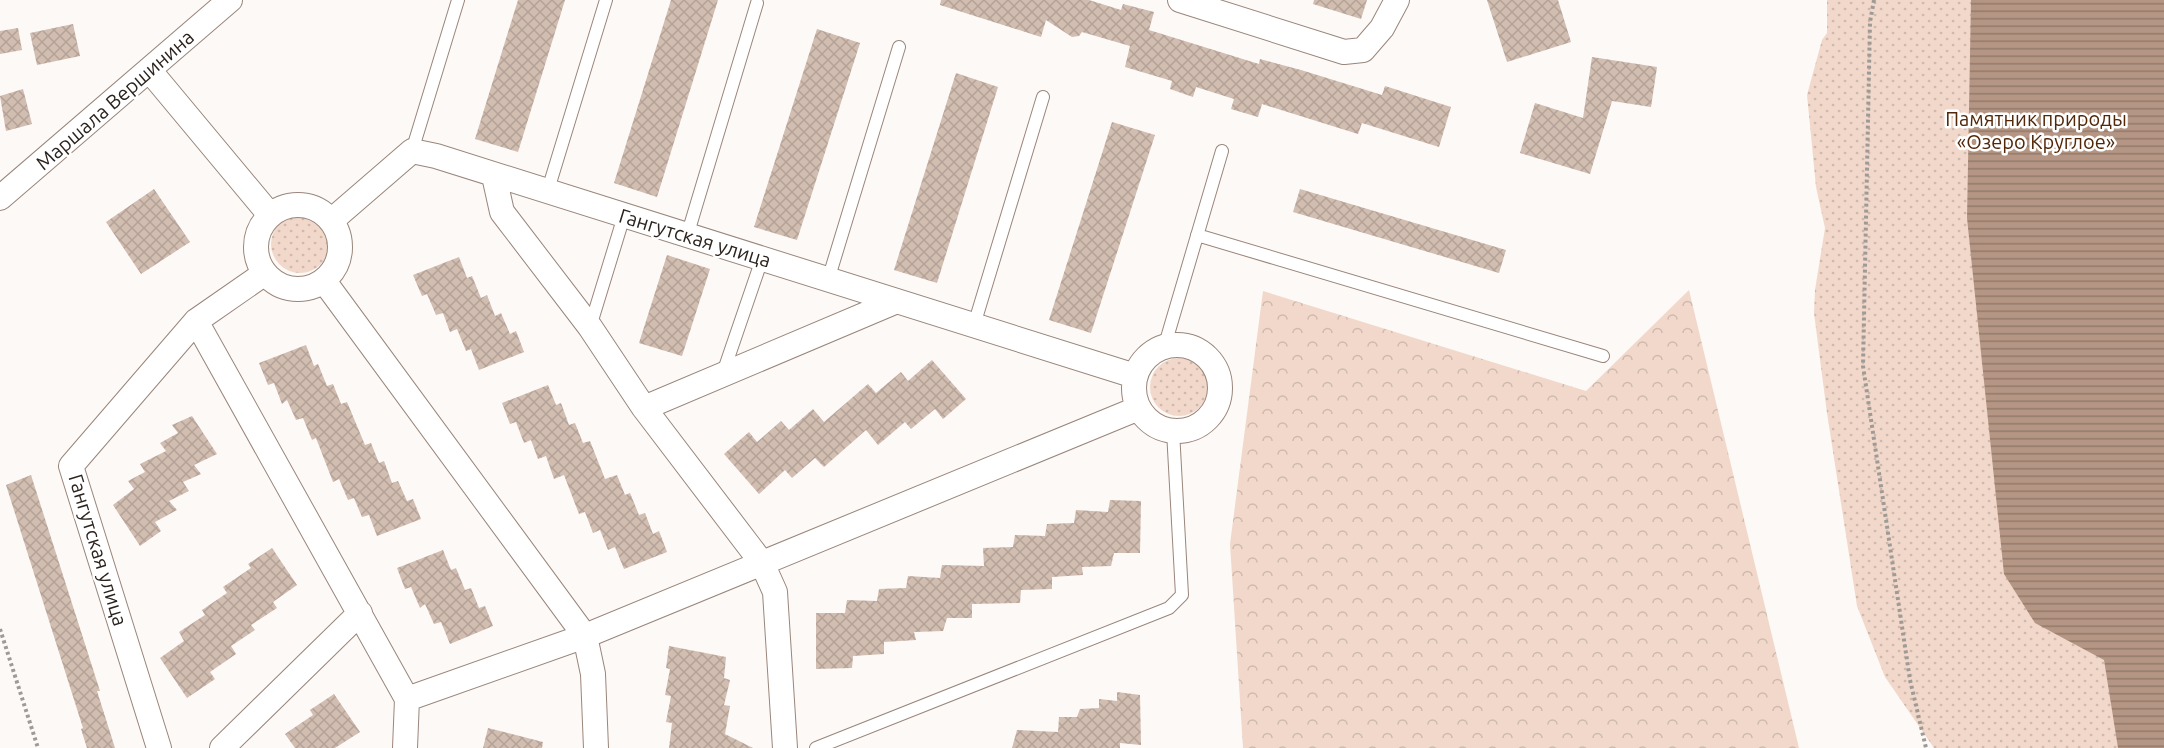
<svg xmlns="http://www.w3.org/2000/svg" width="2164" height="748" viewBox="0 0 2164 748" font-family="Ubuntu,sans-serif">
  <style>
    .green { fill: url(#green-dots) }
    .forest { fill: url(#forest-crowns) }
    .water { fill: url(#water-rules) }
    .building { fill: url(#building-cross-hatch) }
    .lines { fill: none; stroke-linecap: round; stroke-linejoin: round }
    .service-casing { stroke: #99867b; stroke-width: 14 }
    .minor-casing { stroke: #99867b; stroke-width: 26 }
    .path { stroke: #9f9a96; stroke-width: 4; stroke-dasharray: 3 3; stroke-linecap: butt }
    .service { stroke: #fff; stroke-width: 12 }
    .minor { stroke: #fff; stroke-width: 24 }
    .labels { text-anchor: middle; stroke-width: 5; stroke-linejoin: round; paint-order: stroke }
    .street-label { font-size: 20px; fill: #2b231e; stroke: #fff }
    .park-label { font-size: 20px; fill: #512708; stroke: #fff }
  </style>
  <defs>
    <pattern id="green-dots" width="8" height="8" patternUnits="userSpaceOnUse" patternTransform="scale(1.5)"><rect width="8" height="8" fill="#f1d8ca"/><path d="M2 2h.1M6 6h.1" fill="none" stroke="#cfb9ad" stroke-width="1.8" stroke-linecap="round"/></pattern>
    <pattern id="forest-crowns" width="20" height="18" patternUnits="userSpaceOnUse" patternTransform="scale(1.5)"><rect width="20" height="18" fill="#f1d8ca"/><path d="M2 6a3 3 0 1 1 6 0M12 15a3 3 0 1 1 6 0" fill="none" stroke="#cfb9ad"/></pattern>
    <pattern id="water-rules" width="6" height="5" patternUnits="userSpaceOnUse" patternTransform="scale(1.5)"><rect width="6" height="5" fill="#b59684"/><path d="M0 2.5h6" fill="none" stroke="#937a6b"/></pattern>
    <pattern id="building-cross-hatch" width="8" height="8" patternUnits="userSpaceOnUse" patternTransform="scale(1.5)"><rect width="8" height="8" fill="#d2bdb1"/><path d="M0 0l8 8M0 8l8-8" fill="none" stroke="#b4a298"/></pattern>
  </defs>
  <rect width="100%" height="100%" fill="#fdf9f6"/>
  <path class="green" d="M1827 0H2164V748H1934L1885 677 1857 606 1827 413 1814 313 1815 290 1825 228 1816 187 1807 95 1822 40 1827 33Z
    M271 244a29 29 0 1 1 58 0a29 29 0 1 1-58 0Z
    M1150 387a29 29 0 1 1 58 0a29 29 0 1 1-58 0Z"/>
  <path class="forest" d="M1689 290 1799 748H1243L1230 544 1263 291 1586 391Z"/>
  <path class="water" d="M1971 0H2164V748H2118L2104 660 2035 623 2004 574 1967 218Z"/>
  <path class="building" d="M518 0H565L518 152 475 139Z
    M671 0H718L657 197 614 183Z
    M941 0H1089L1121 10 1123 4 1154 12 1149 30 1259 64 1260 59 1301 70 1382 95 1385 86 1451 107 1439 147 1362 123 1358 134 1262 104 1258 117 1231 109 1234 99 1196 87 1193 97 1170 89 1172 81 1125 67 1130 46 1082 32 1079 36 1072 37 1046 20 1041 37 940 5Z
    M1314 0H1367L1361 19 1313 4Z
    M1487 0H1558L1571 42 1507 62Z
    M73 24 80 56 37 65 30 33Z
    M18 28 22 50 0 54V31Z
    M817 29 860 43 797 240 754 227Z
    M1592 57 1657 67 1651 107 1612 101 1590 174 1520 153 1535 103 1583 118Z
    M956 73 998 87 937 283 894 270Z
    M23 89 32 124 6 131 0 96Z
    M1112 122 1155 135 1091 333 1049 320Z
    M154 189 190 242 141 274 106 222Z
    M1300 189 1506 250 1499 273 1293 212Z
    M667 255 710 269 682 356 639 343Z
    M459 257 467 278 472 276 481 298 487 295 495 316 501 313 510 334 516 331 524 352 479 370 471 349 466 351 457 329 450 332 443 313 436 315 427 294 422 296 413 275Z
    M306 345 314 366 318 364 327 386 333 384 341 404 347 402 365 445 371 443 379 463 384 461 392 483 398 481 407 501 413 499 421 519 377 536 369 515 362 517 354 498 348 500 339 479 333 482 316 438 312 440 303 418 296 420 287 400 282 404 274 383 268 385 259 363Z
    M932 360 966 399 943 419 935 409 911 429 905 422 878 445 866 430 824 467 815 458 792 478 785 470 759 494 724 454 749 432 757 442 781 421 789 430 813 409 824 422 868 384 876 393 901 372 908 381Z
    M548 385 556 405 561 403 569 425 575 423 583 443 590 441 605 479 617 475 625 495 630 493 639 515 645 513 653 534 659 531 667 552 624 569 615 547 608 550 600 530 593 533 585 512 579 514 564 475 554 479 546 456 538 459 531 440 524 443 516 422 510 424 502 403Z
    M192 416 217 454 194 465 201 474 183 482 189 491 169 501 177 510 155 522 161 531 140 546 113 505 134 489 128 481 145 472 140 464 166 451 160 443 178 433 172 425Z
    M31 475 100 691H97L115 748H87L81 729 83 728 6 485Z
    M1110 500 1141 501 1140 553H1114L1111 566 1082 567 1083 575 1052 577V589L1021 590 1020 603 972 604V618H947L943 631 914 632 916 640 884 642V654L853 656 852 668 816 669V613H845L847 600 877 601 879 589 906 588 908 576 940 578 942 565 984 566 983 548 1013 547 1015 535 1045 536 1047 524 1074 523 1076 510 1108 512Z
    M272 548 297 585 273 602 277 608 251 625 255 630 231 646 236 654 210 672 215 679 187 698 160 658 184 641 179 632 205 615 202 610 227 593 223 587 251 568 248 564Z
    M443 550 451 570 456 568 465 590 471 588 479 608 485 606 493 626 450 644 441 622 434 624 425 604 420 608 411 587 405 589 397 568Z
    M669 646 726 657 724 678 730 680 724 705 730 706 725 734 753 748H669L672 723 666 722 671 696 665 695 670 669 666 668Z
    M1117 692 1140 695 1141 745 1120 743V748H1012L1017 730 1058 732 1059 717H1077L1080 709 1099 708V699L1117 701Z
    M334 694 360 732 335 748H295L285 734 313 715 310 710Z
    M488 728 543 742 542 748H483Z"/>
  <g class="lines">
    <defs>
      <path id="service" d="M412 151 458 0
        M547 193 606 0
        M1197 235 1603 356
        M687 236 757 3
        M828 280 899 47
        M974 325 1043 97
        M590 327 624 216
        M1164 348 1222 151
        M723 373 762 259
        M816 748 1169 608 1182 595 1173 431"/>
      <path id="minor" d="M1180 0 1344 52 1363 50 1382 28 1397 0
        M150 71 270 215
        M494 176 502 212 590 327 644 408 762 563 775 592 785 748
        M0 198 230 0
        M256 247a42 42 0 1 1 84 0a42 42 0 1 1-84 0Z
        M331 221 412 151 436 156 1135 376
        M324 281 585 636 593 674 596 748
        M196 321 407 699 405 748
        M1134 388a43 43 0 1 1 86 0a43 43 0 1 1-86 0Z
        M644 408 897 301
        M407 699 585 636 1139 408
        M159 748 71 466 196 321 265 273
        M222 748 360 613"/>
    </defs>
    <use href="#service" class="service-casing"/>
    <use href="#minor" class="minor-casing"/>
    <path class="path" d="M1874 0 1870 22 1863 366 1910 680 1926 748
      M0 629 38 748"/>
    <use href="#service" class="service"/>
    <use href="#minor" class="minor"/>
  </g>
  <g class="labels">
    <g class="street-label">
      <text transform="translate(115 100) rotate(-41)" y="7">Маршала Вершинина</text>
      <text transform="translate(695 238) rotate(17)" y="7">Гангутская улица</text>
      <text transform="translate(98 550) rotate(73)" y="7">Гангутская улица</text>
    </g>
    <g class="park-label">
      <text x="2036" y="126">Памятник природы<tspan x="2036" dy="23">«Озеро Круглое»</tspan></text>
    </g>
  </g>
</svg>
